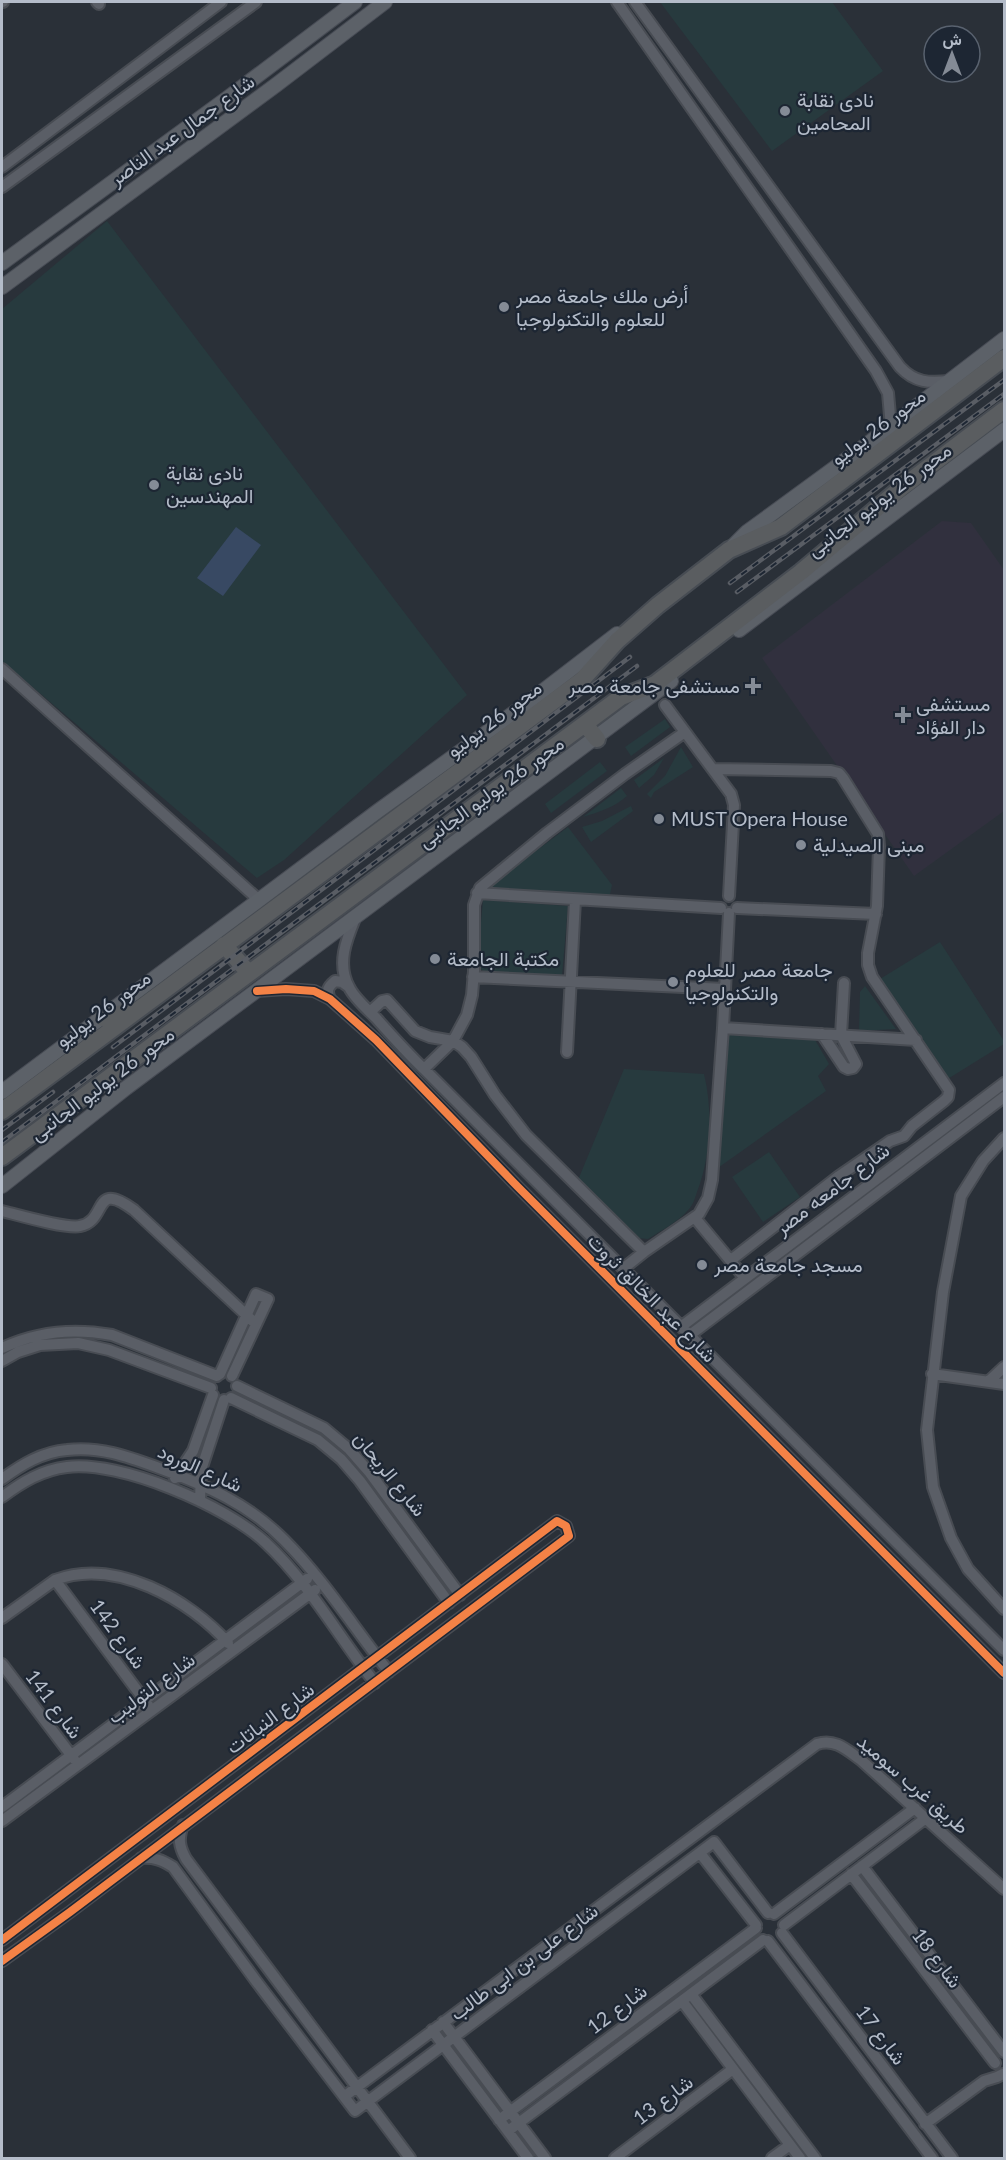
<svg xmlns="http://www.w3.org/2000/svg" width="1006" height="2160" viewBox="0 0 1006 2160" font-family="Lato,Vazirmatn,sans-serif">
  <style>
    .medical { fill: #31303e }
    .green { fill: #273a3e }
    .water { fill: #384963 }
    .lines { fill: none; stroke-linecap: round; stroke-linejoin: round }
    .minor-casing { stroke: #484c53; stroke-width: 14 }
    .major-casing { stroke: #484c55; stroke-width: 16 }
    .highway-casing { stroke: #474c53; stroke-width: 20 }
    .minor { stroke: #5a5e66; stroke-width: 10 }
    .major { stroke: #5c6168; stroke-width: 14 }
    .highway { stroke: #5a5d60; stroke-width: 16 }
    .rail-casing { stroke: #595d64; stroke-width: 4.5 }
    .rail { stroke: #1d2633; stroke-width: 2; stroke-dasharray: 7; stroke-linecap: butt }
    .cycleway-casing { stroke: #1d2633; stroke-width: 11 }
    .cycleway { stroke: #f48246; stroke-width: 8 }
    .poi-dot { fill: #848b96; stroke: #1d2633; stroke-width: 2 }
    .labels { text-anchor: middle; stroke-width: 4.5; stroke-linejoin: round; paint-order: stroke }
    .poi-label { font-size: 20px; fill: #b4bcc9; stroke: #1d2633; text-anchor: start }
    .street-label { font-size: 20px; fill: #b4bcc9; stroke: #1d2633 }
  </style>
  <rect width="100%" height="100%" fill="#2a3038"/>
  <path class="medical" d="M942 521 971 523 1004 570V811L914 876 762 658Z"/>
  <path class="green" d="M660 2H832L883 71 772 151Z
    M107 221 467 695 284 860 257 878 2 661V309Z
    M665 719 670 727 631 756 625 747Z
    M681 747 693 767 654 792 651 798 647 794 665 776Z
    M664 758 654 775 639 788 634 780Z
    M600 762 607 771 551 813 545 804Z
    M621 788 627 796C615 807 599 812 583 817Z
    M631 806 633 811 591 842 582 827 602 821Z
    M568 827 612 885 609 899 485 889Z
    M483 900 568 906 562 976 488 974 477 967Z
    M940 942 1004 1041V1044L946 1080 880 979Z
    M865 986 896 1029 859 1031 860 992Z
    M729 1035 814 1038 829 1064 818 1076 826 1091 715 1170Z
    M624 1069 704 1074C713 1111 711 1156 697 1192 695 1198 693 1205 689 1209 678 1222 662 1230 648 1239L638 1238 578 1180Z
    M769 1152 800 1197 763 1222 732 1177Z"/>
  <path class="water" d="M236 527 261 545 223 596 197 578Z"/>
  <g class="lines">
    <defs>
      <path id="minor" d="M2 2H3
        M97 2 99 4
        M617 2 876 371 888 393 891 427
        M635 2 900 367C915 383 929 383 949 381
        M2 167 221 2
        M2 187 256 2
        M2 669 259 900
        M665 705 731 794 734 805 729 896
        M713 769 831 771 839 773 843 778 878 834 879 846 877 906 868 953V965L872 977 949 1090 948 1097 944 1101 912 1126 904 1136 890 1141 839 1176 731 1260
        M477 893 721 908
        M737 908 876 914
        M356 916C347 938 336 963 349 987 354 998 367 1009 376 1018 392 1036 407 1053 424 1069L1004 1650
        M473 977 725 989
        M257 991 286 989 314 991 330 999 376 1040 518 1187 1004 1673
        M330 999C326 990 328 987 335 981L342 982 349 987
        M370 1012 382 1001 387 1000 415 1031 430 1037 453 1041 462 1047 471 1057 495 1095 526 1135 644 1252
        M723 1028 916 1040
        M822 1034 844 1067 848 1069 853 1068 856 1064 841 1035 844 983
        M567 1052 575 900
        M424 1069 453 1041 467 1015 472 995 474 971V905L480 888 547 833 625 774 685 732
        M1004 1138 983 1161 961 1196 943 1292 927 1430 933 1487 951 1538 968 1569 1004 1609
        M2 1211C18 1215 66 1229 80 1226 108 1221 92 1179 134 1210L256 1324
        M695 1218 744 1277
        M624 1268 644 1252 699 1214 708 1198 712 1180 723 1028 729 913
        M682 1326 1004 1083
        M690 1335 1004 1097
        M2 1348C38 1331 73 1328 112 1335L217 1376
        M2 1361 18 1352 40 1345 78 1343 109 1350 211 1388
        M220 1374 256 1294 268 1299 232 1376
        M932 1374 1004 1384
        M989 1381 1004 1367
        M237 1386 324 1428 349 1449 370 1473 460 1595
        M231 1398 318 1440 341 1459 360 1481 449 1603
        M175 1478 193 1451 213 1395
        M2 1479C21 1465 42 1452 67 1450 100 1446 129 1457 159 1468 205 1485 249 1504 284 1540 324 1580 354 1628 389 1672
        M2 1497C22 1482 42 1470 67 1467 120 1460 226 1506 265 1542 309 1583 338 1636 375 1683
        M200 1501 201 1470 224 1400
        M55 1580 148 1705
        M2 1618 55 1580C115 1557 190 1600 228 1643
        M2 1664 74 1759
        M2 1807 307 1579
        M2 1821 315 1590
        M183 1825C178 1839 179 1846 186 1859L410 2158
        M700 1853 756 1925
        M141 1858C154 1857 162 1860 173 1867L256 1981 355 2111 714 1842 768 1913
        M862 1866 1004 2052
        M851 1874 995 2063
        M774 1914 915 1808
        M784 1925 926 1818
        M782 1933 952 2158
        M2 1940 557 1521 566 1526 569 1536 70 1912 2 1961
        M768 1941 932 2158
        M691 1994 815 2158
        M682 2001 800 2158
        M443 2022 545 2158
        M432 2030 528 2158
        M345 2096 817 1744C835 1738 847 1750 861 1760L1004 1889
        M499 2120 756 1928
        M925 2124 984 2081 997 2077 1003 2074
        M508 2131 763 1940
        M615 2158 733 2069
        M772 2158 790 2145"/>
      <path id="major" d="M2 263 229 97 355 2
        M2 287 276 85 385 2
        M732 547 747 532 866 445 1004 339
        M739 630 1004 430
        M2 1092 378 811 522 707 617 634
        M2 1186 126 1088 671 681"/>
      <path id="highway" d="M585 724 597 739
        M224 945 249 973
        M103 1018 129 1011
        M2 1111 582 680 617 641 658 605 729 550 781 527 1004 358
        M2 1157 621 697 655 684 801 572 901 488 1004 410"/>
    </defs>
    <use href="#minor" class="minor-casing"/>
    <use href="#major" class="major-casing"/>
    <use href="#highway" class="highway-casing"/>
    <use href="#minor" class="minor"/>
    <use href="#major" class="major"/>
    <use href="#highway" class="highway"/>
    <defs>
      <path id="rail" d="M730 583 1004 380
        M737 592 1004 394
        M113 1047 630 657
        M2 1130 53 1092
        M2 1142 637 666"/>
    </defs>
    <use href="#rail" class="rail-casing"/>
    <use href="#rail" class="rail"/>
    <defs>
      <path id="cycleway" d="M257 991 286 989 314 991 330 999 376 1040 518 1187 1004 1673
        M2 1940 557 1521 566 1526 569 1536 70 1912 2 1961"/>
    </defs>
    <use href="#cycleway" class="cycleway-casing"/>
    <use href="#cycleway" class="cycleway"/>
  </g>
  <g class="poi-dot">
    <circle cx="785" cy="111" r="6"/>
    <circle cx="504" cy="307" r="6"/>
    <circle cx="154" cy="485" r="6"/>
    <path d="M750 677h6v6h6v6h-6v6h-6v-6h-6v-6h6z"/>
    <path d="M900 706h6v6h6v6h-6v6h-6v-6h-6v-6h6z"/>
    <circle cx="659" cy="819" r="6"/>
    <circle cx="801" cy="845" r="6"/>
    <circle cx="435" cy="959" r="6"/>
    <circle cx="673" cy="982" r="6"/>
    <circle cx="702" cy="1265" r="6"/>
  </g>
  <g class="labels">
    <g class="poi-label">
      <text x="797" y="107">نادى نقابة<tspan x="797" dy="23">المحامين</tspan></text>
      <text x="516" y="303">أرض ملك جامعة مصر<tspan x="516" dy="23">للعلوم والتكنولوجيا</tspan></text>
      <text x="166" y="480">نادى نقابة<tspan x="166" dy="23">المهندسين</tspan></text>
      <text x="740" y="693" text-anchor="end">مستشفى جامعة مصر</text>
      <text x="916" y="711">مستشفى<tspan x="916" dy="23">دار الفؤاد</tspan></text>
      <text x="671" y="826">MUST Opera House</text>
      <text x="813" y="852">مبنى الصيدلية</text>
      <text x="447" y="966">مكتبة الجامعة</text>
      <text x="685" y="977">جامعة مصر للعلوم<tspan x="685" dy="23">والتكنولوجيا</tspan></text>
      <text x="714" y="1272">مسجد جامعة مصر</text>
    </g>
    <g class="street-label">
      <text transform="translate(182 130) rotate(-36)" y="7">شارع جمال عبد الناصر</text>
      <text transform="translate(878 427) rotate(-37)" y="7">محور 26 يوليو</text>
      <text transform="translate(879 500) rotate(-37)" y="7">محور 26 يوليو الجانبى</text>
      <text transform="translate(494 719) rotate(-37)" y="7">محور 26 يوليو</text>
      <text transform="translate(491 792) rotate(-36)" y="7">محور 26 يوليو الجانبى</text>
      <text transform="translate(103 1009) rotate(-37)" y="7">محور 26 يوليو</text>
      <text transform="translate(102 1084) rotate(-37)" y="7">محور 26 يوليو الجانبى</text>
      <text transform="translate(832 1189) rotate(-37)" y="7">شارع جامعه مصر</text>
      <text transform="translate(652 1298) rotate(45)" y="7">شارع عبد الخالق ثروت</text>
      <text transform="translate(200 1468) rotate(24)" y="7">شارع الورود</text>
      <text transform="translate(390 1474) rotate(51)" y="7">شارع الريحان</text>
      <text transform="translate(118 1634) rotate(54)" y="7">شارع 142</text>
      <text transform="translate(151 1688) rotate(-37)" y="7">شارع التوليب</text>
      <text transform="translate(54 1704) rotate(53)" y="7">شارع 141</text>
      <text transform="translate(270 1718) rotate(-37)" y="7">شارع النباتات</text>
      <text transform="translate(913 1784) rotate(41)" y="7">طريق غرب سوميد</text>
      <text transform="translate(937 1958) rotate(53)" y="7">شارع 18</text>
      <text transform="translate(524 1962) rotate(-37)" y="7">شارع على بن ابى طالب</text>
      <text transform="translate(617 2009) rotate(-37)" y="7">شارع 12</text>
      <text transform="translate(881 2035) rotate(53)" y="7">شارع 17</text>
      <text transform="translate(663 2100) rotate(-37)" y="7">شارع 13</text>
    </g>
  </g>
  <rect width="1006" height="2160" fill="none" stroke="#b4bcc9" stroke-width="6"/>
  <g transform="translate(952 54)"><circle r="28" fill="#1d2633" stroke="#59626f" stroke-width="1.5"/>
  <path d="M0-4.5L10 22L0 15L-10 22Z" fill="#848b96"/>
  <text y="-9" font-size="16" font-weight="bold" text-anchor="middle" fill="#b4bcc9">ش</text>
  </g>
</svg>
